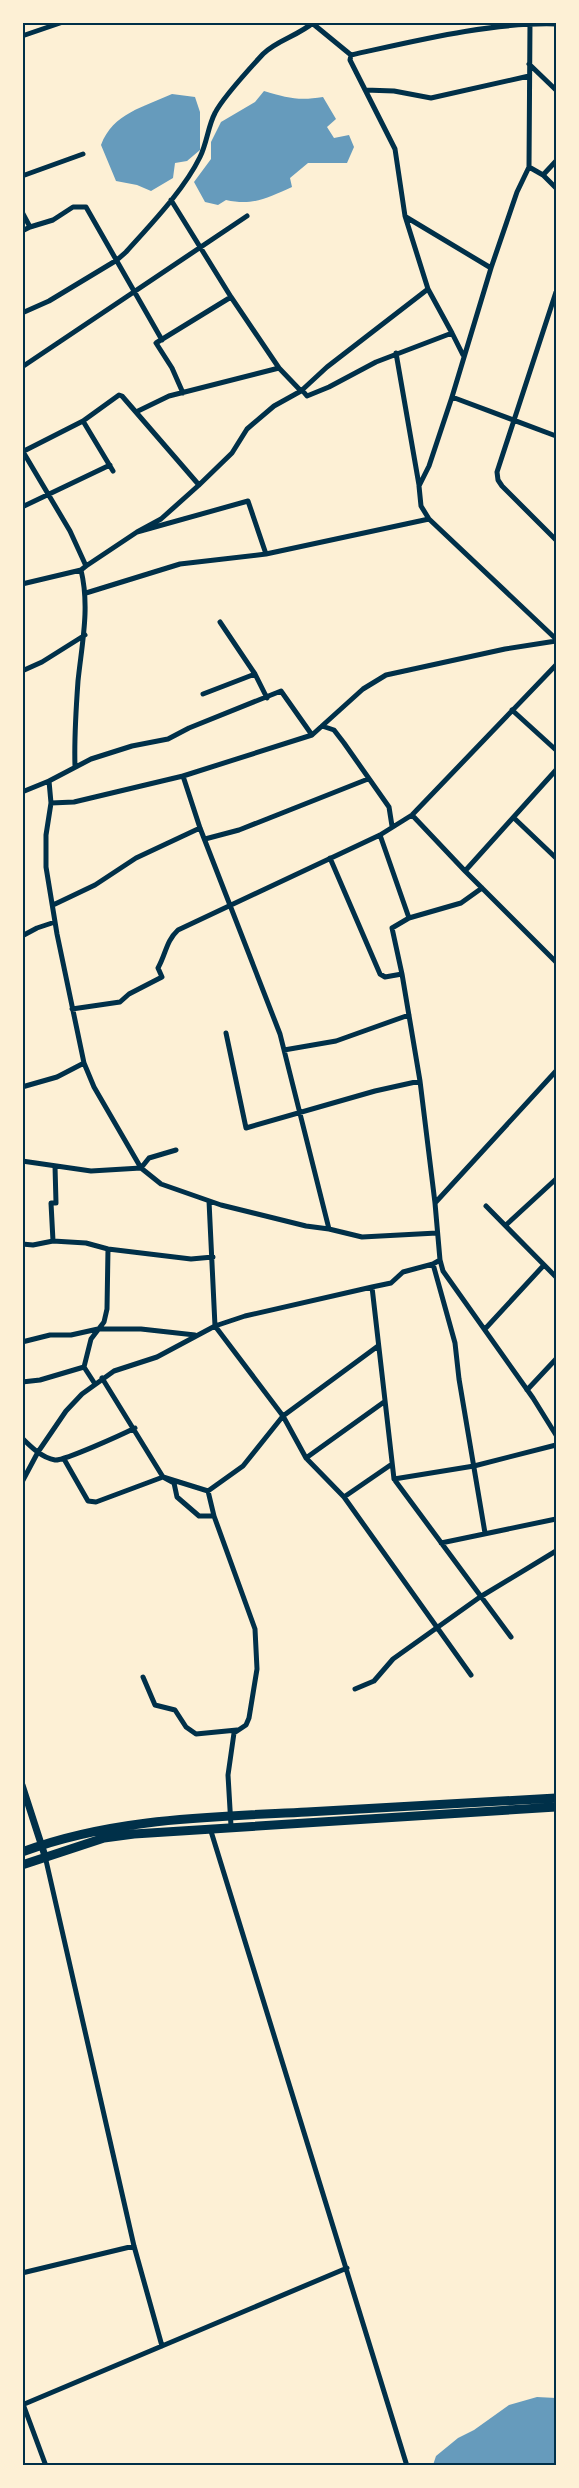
<svg xmlns="http://www.w3.org/2000/svg" width="579" height="2488" viewBox="0 0 579 2488" font-family="Montserrat,sans-serif">
  <style>
    .water { fill: #669bbc }
    .lines { fill: none; stroke-linecap: round; stroke-linejoin: round }
    .minor { stroke: #003049; stroke-width: 5 }
    .tertiary { stroke: #003049; stroke-width: 7 }
    .trunk { stroke: #003049; stroke-width: 9 }
    .neatline { fill: none; stroke: #003049; stroke-width: 2 }
  </style>
  <rect width="100%" height="100%" fill="#fdf0d5"/>
  <path class="water" d="M264 91C287 98 299 101 323 97L336 119 327 127 334 138 349 135 354 147 347 163H308L290 178 292 187C267 198 253 206 226 200L218 205 205 202 194 182 211 159V142L221 122 255 102Z
    M172 94 195 97 200 112V150L187 161 175 163 173 178 151 191 137 185 116 181 101 145C113 113 144 107 172 94Z
    M537 2397 556 2398V2465H433L436 2456 458 2438 474 2430 509 2405Z"/>
  <g class="lines">
    <path class="minor" d="M530 22 529 167 517 192 491 268 452 397 429 466 419 486 421 506 429 519 556 639
      M312 23 351 55C415 41 491 22 556 24
      M22 36 63 22
      M351 55 350 60 395 149 405 216 428 289 452 333
      M529 64 556 90
      M365 90 394 91 431 98 529 76
      M529 167 543 175 556 188
      M543 175 556 161
      M22 176 83 154
      M171 200 231 297 279 368
      M22 212 30 227 53 220 73 207H86L162 340
      M406 217 491 268
      M22 231 30 227
      M556 292 497 472 498 480 502 486 556 540
      M22 313 49 301 117 260 126 252C151 224 184 190 200 157 207 143 208 126 215 113 222 99 251 67 263 54 277 40 298 36 314 22
      M396 353 419 485
      M22 367 247 216
      M302 390 307 396 329 387 376 362 452 333 463 355
      M183 393 172 368 156 343 231 297
      M452 397 556 436
      M136 412 169 396 279 368 301 391
      M83 421 113 471
      M22 450 70 531 86 566 81 570C90 607 82 643 78 681 76 709 74 737 75 766
      M22 452 83 421 119 395 122 396 199 485
      M22 507 110 465
      M137 532 161 519 199 485 232 453 247 429 274 406 301 391 327 367 428 289
      M86 566 137 532 248 501 266 554
      M22 584 81 570
      M86 593 180 564 266 554 429 519
      M220 622 255 674 267 698
      M22 671 42 662 85 635
      M203 694 255 674
      M512 710 556 750
      M322 726 334 730 344 743 389 807 392 826
      M312 735 363 689 386 675 505 649 556 641
      M183 776 200 828 280 1034 329 1229
      M22 792 49 781
      M51 803 74 802 183 776 312 735 281 691 189 728 168 739 132 746 91 759 49 781 51 803 46 835V867L57 934 84 1063 94 1087 141 1168 149 1158 176 1150
      M412 815 465 871 556 962
      M514 818 556 858
      M380 835 409 918
      M205 839 239 830 368 779
      M330 858 380 974 385 977 402 974
      M465 871 556 770
      M53 905 95 885 136 858 200 828
      M22 936 37 928 55 922
      M72 1009 120 1002 129 994 162 977 158 968C166 954 166 941 178 930L380 835 412 815 556 665
      M226 1033 246 1128 375 1091 420 1081
      M284 1050 336 1041 409 1015
      M556 1071 435 1203 440 1260 443 1271 533 1398 556 1435
      M22 1087 57 1077 84 1063
      M22 1161 91 1171 141 1168 161 1184 221 1205 306 1226 329 1229 362 1237 437 1233
      M209 1201 215 1326 283 1416 306 1458 344 1497 471 1675
      M435 1203 420 1081 402 974 392 928 409 918 461 903 482 888
      M22 1205V1213
      M486 1206 556 1277
      M506 1225 556 1179
      M53 1241 51 1203H56L55 1166
      M22 1244 33 1245 53 1241 86 1243 108 1249 191 1259 213 1257
      M440 1260 433 1264 403 1272 391 1283 372 1287 394 1479 474 1466 556 1445
      M433 1264 455 1343 459 1379 485 1533
      M485 1329 544 1265
      M22 1342 50 1335H71L98 1329H141L195 1335
      M102 1378 163 1477 174 1483 177 1497 199 1516H214
      M22 1382 40 1380 84 1367
      M95 1384 84 1367 91 1339 104 1322 107 1309 108 1249
      M527 1390 556 1359
      M22 1438C30 1446 42 1458 55 1460 64 1461 123 1434 135 1428
      M306 1458 384 1402
      M64 1459 88 1501 96 1502 163 1477 208 1491 243 1466 283 1416 378 1346
      M394 1479 511 1637
      M22 1482 38 1452 66 1411 82 1394 114 1371 157 1357 215 1326 245 1316 372 1287
      M208 1491 214 1516 255 1629 257 1669 249 1718 246 1725 234 1733 228 1775 231 1826
      M344 1497 392 1464
      M441 1543 556 1519
      M143 1677 155 1705 175 1710 186 1727 196 1734 237 1730
      M355 1689 374 1681 393 1659 480 1597 556 1551
      M210 1828 407 2466
      M45 1856 134 2246 162 2346
      M22 2273 134 2246
      M23 2404 46 2466
      M22 2405 347 2268"/>
    <path class="tertiary" d="M22 1785 45 1856"/>
    <path class="trunk" d="M22 1852C113 1818 211 1817 307 1812 390 1807 473 1802 556 1798
      M22 1865 104 1838 134 1834 556 1807"/>
  </g>
  <rect width="579" height="2488" fill="none" stroke="#fdf0d5" stroke-width="48"/>
  <rect x="24" y="24" width="531" height="2440" class="neatline"/>
</svg>
